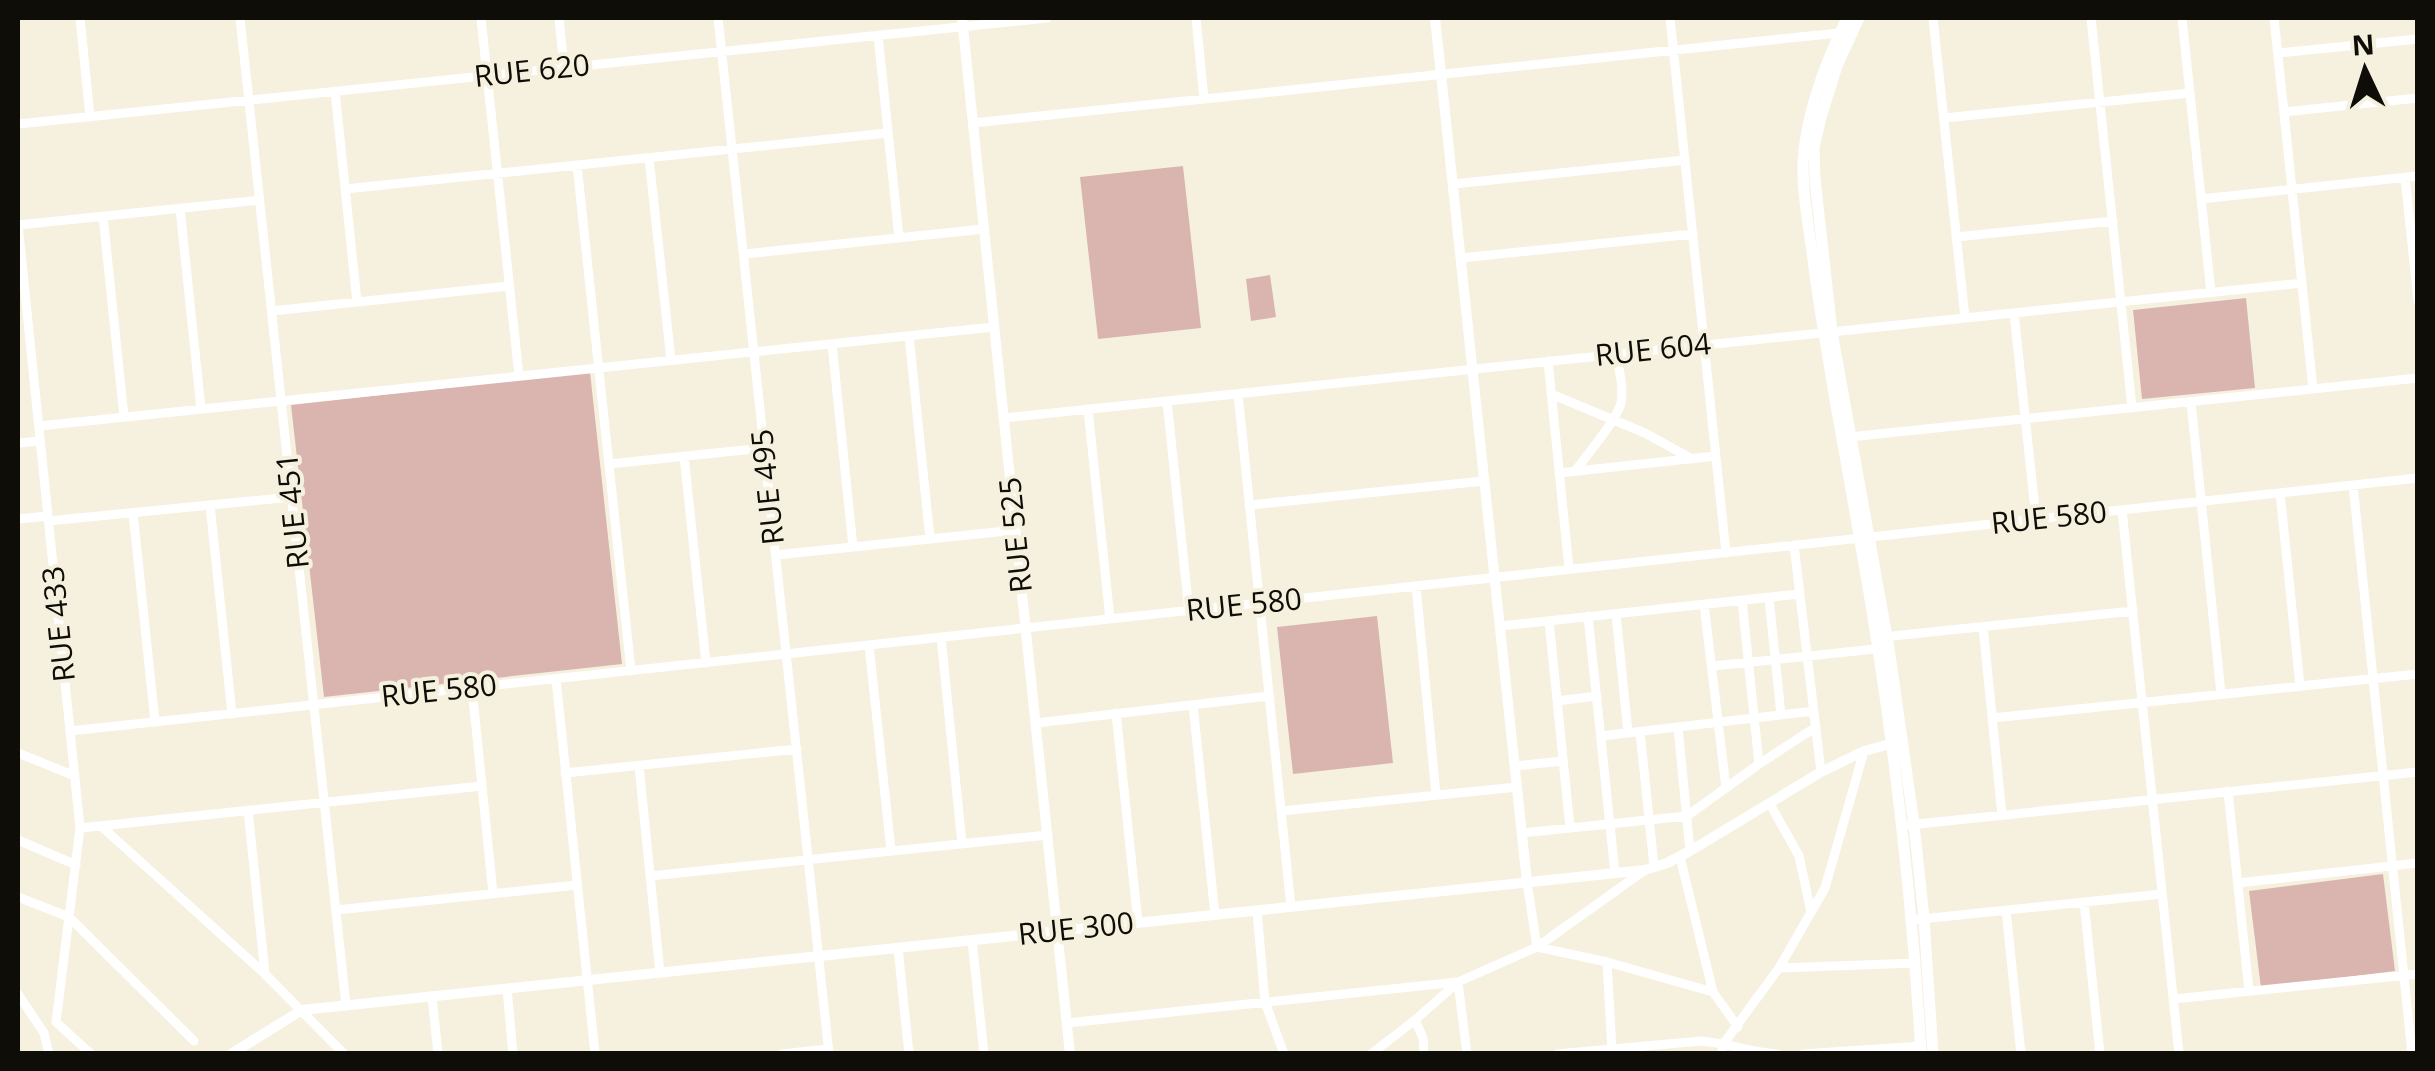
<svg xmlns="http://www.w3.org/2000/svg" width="2435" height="1071" viewBox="0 0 2435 1071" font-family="'Open Sans',sans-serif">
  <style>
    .green { fill: #dab5b0 }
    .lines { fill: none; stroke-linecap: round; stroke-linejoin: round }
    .minor { stroke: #fff; stroke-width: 9 }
    .tertiary { stroke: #fff; stroke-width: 10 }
    .secondary { stroke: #fff; stroke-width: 11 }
    .labels { text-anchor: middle; stroke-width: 8; stroke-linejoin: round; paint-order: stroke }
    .street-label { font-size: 30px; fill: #0f0d08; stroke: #f6f1df }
  </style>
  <rect width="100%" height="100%" fill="#f6f1df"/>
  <path class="green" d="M1183 166 1201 328 1098 339 1080 177Z
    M1270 275 1276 317 1251 321 1246 279Z
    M2246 298 2255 388 2142 399 2133 310Z
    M590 372 622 664 324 697 291 405Z
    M1377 616 1393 763 1293 774 1277 627Z
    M2383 874 2395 971 2261 988 2249 891Z"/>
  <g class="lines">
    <path class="minor" d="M80 18 90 117
      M240 18 346 1005
      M481 18 519 376
      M559 18 564 68
      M718 18 829 1054
      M1196 18 1204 99
      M1670 18 1726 553
      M1933 18 1965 318
      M2091 18 2132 408
      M2182 18 2211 293
      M2274 18 2313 389
      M878 35 899 238
      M2278 53 2418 39
      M335 91 357 302
      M2284 112 2418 98
      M1944 118 2190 93
      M973 123 1839 33
      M18 124 1047 18
      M649 158 671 360
      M577 165 631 671
      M2405 177 2418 301
      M1453 184 1685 160
      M345 189 888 133
      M2201 199 2418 176
      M180 208 201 409
      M103 216 124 417
      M18 224 80 828 56 1022
      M18 225 260 200
      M1956 237 2113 221
      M744 254 984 229
      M1461 258 1693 234
      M272 311 509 286
      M2014 313 2036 519
      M909 336 930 539
      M832 344 853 547
      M1548 361 1569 569
      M1238 394 1291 907
      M1551 394 1645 433 1692 459
      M1167 401 1189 611
      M2191 402 2221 694
      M1088 409 1110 619
      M1004 418 2302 283
      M39 426 994 327
      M1849 437 2418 378
      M18 443 40 441
      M684 456 706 663
      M609 464 764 448
      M1575 471C1586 456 1617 420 1621 403 1624 387 1619 370 1616 354
      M1559 473 1716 456
      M2353 485 2412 1054
      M2280 493 2300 686
      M210 505 232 714
      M1249 505 1484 481
      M2122 510 2179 1054
      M133 513 155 722
      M18 519 48 516
      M48 521 292 497
      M1794 545 1821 772
      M776 555 1016 530
      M1416 586 1436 795
      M1769 598 1781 715
      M1742 600 1759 764
      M1704 604 1726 788
      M1616 614 1628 733
      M1588 616 1615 873
      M1549 621 1570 828
      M1500 626 1800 594
      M1983 627 2002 815
      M941 637 962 844
      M1883 637 2133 611
      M869 645 891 851
      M1713 666 1884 648
      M556 679 595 1054
      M472 688 493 894
      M1557 701 1597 696
      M1193 705 1215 915
      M1116 713 1138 923
      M1992 718 2418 674
      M1036 723 1269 696
      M1678 727 1690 851
      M70 731 2418 478
      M1640 732 1654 866
      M1601 736 1814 711
      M18 753 75 776
      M639 766 660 973
      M1515 766 1563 761
      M565 773 797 749
      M2228 791 2249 991
      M1770 804 1799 856 1811 912
      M248 810 265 974
      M1281 811 1517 787
      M1908 825 2418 772
      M101 826 265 974 344 1054
      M80 828 482 786
      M1522 833 1687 816 1759 764 1816 727
      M18 840 76 865
      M1680 857 1713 992
      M650 876 1048 835
      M1527 882 1537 947 1607 962 1713 992 1738 1027
      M2238 883 2418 863
      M18 897 69 917 194 1041
      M2084 902 2100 1054
      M336 910 577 885
      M2006 910 2021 1054
      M1257 911 1265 1002 1284 1054
      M1912 920 2162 894
      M972 940 984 1054
      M898 948 909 1054
      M1607 962 1612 1051
      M1779 968 1916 963
      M507 989 513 1054
      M18 994 44 1033 49 1054
      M432 996 438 1054
      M2174 999 2418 974
      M1415 1020 1423 1038 1424 1054
      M56 1022 91 1054
      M1067 1023 1458 982 1467 1054
      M782 1054 828 1049
      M1371 1054 1415 1020 1458 982 1537 947 1645 870
      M1557 1054 1701 1041C1727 1043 1750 1052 1777 1054
      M1721 1054 1724 1043 1779 968 1825 888 1864 751
      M1803 1054 1921 1046"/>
    <path class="tertiary" d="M962 18 1070 1054
      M1435 18 1527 882
      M231 1054 302 1010 1645 870 1667 863 1690 851 1821 772 1864 751 1898 742"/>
    <path class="secondary" d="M1847 18C1826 61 1806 113 1803 162 1802 196 1810 233 1814 267 1826 357 1844 446 1859 535 1890 707 1911 880 1921 1054
      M1859 18 1837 66 1821 117 1814 148 1815 179 1832 332 1889 648 1914 824 1924 918 1933 1054"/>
  </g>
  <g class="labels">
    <g class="street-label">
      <text transform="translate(532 71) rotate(-6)" y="10">RUE 620</text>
      <text transform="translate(1653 350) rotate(-6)" y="10">RUE 604</text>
      <text transform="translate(768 487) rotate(-96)" y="10">RUE 495</text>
      <text transform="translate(293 511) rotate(-96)" y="10">RUE 451</text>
      <text transform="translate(2049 518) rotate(-6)" y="10">RUE 580</text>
      <text transform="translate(1016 535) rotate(-96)" y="10">RUE 525</text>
      <text transform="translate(1244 605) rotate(-6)" y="10">RUE 580</text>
      <text transform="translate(59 624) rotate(-96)" y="10">RUE 433</text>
      <text transform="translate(439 691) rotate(-6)" y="10">RUE 580</text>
      <text transform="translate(1076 929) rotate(-6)" y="10">RUE 300</text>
    </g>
  </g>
  <rect width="2435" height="1071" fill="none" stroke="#0f0d08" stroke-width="40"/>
  <g transform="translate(2365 70) rotate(356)" stroke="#f6f1df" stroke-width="8" paint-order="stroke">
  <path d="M0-8L18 38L0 25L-18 38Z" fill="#0f0d08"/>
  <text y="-15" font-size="28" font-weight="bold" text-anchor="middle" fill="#0f0d08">N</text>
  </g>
</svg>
